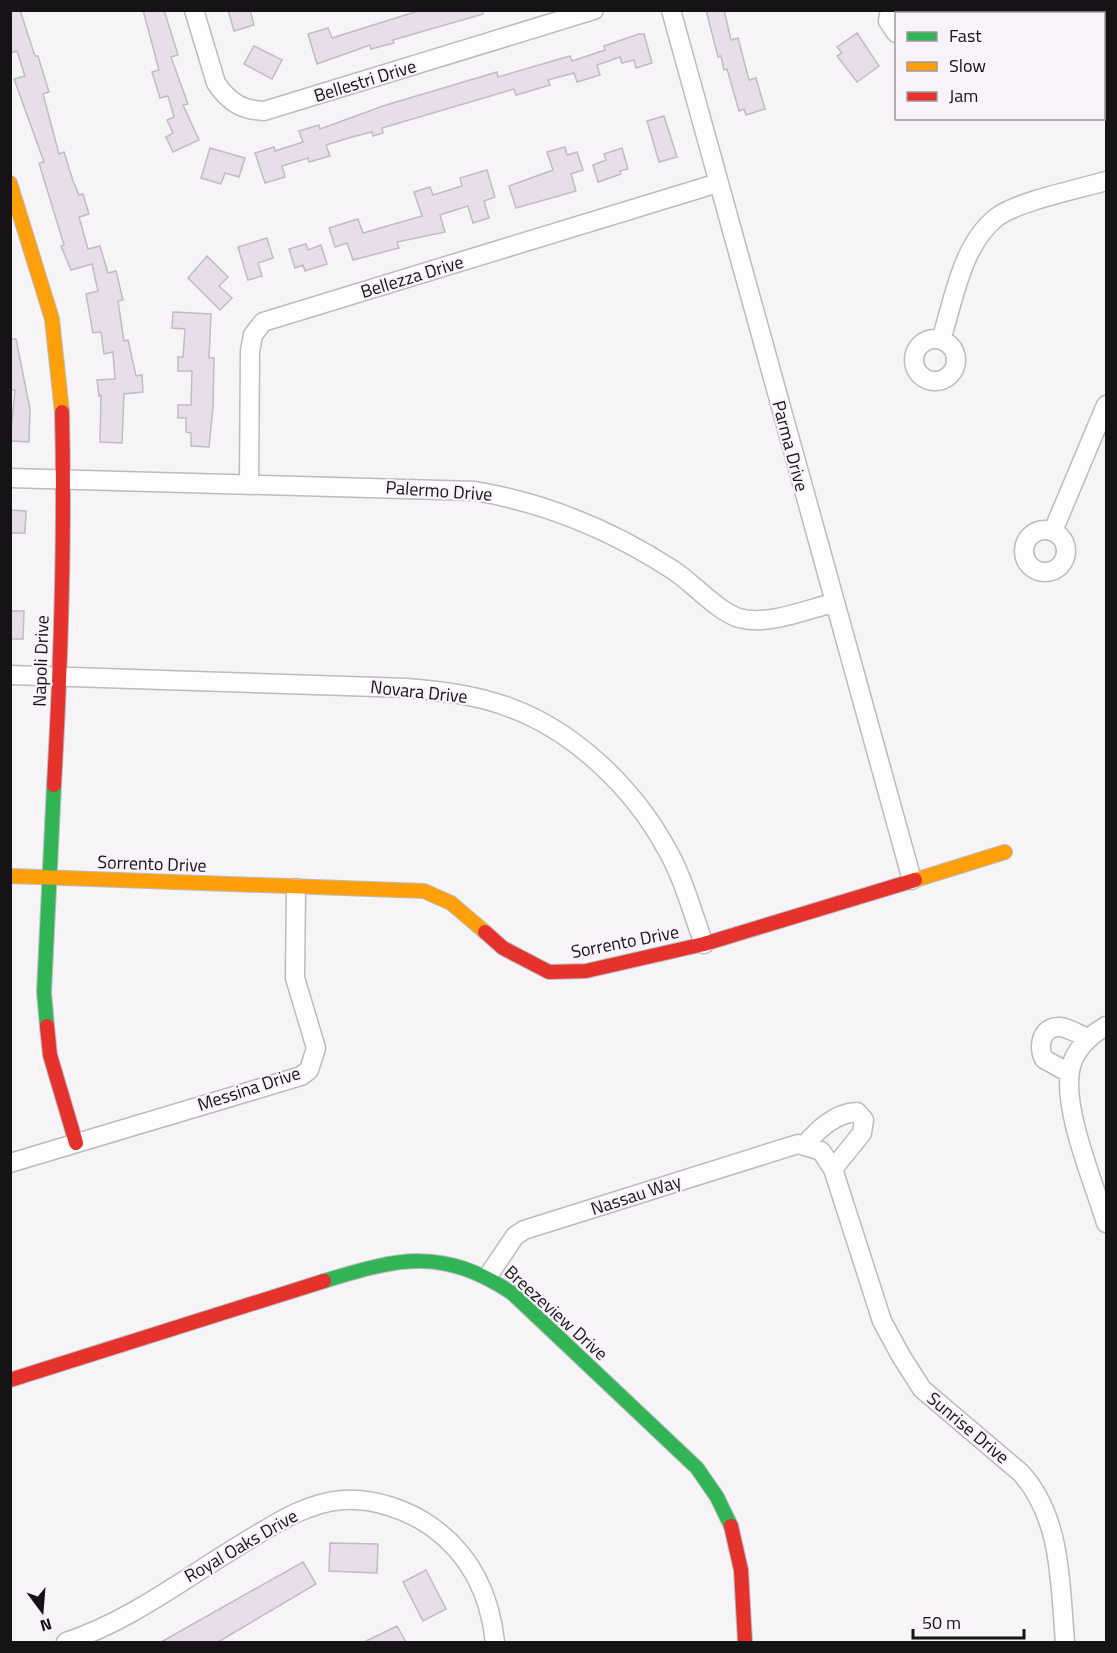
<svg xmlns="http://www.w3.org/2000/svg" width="1117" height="1653" viewBox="0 0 1117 1653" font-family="'Titillium Web',sans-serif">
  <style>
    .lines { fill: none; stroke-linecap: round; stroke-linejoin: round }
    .stream { stroke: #b1d1f4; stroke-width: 4.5 }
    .building { fill: #e8deea; stroke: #bebdbf; stroke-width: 1.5 }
    .street-casing { stroke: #bcbbbd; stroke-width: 21 }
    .fast-casing { stroke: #bcbbbd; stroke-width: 16 }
    .slow-casing { stroke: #bcbbbd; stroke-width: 16 }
    .jam-casing { stroke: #bcbbbd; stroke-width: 16 }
    .street { stroke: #fefdfe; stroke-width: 18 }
    .fast { stroke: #30b455; stroke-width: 14 }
    .slow { stroke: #ff9f0a; stroke-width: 14 }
    .jam { stroke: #e5322d; stroke-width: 14 }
    .labels { text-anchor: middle; stroke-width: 4.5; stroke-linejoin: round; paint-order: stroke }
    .street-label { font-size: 18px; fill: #151315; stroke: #f7f3f8 }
  </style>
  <rect width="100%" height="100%" fill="#f6f4f7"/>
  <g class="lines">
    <path class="stream" d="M1104 108 1106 112"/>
  </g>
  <path class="building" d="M10 10H20L35 56H38L49 92 43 94 59 154 64 152 73 181 79 195 83 194 89 214 79 217 88 249 100 246 108 273 116 271 123 300 118 301 124 341 128 340 136 376 142 375 143 392 124 394 122 443 100 442 101 395 99 396 97 380 115 379 113 352 104 354 101 332 93 333 86 294 98 291 92 264 71 270 61 246 64 245 39 163 44 162 14 79 25 76 17 51 10 53Z
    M143 10H164L178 55 171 57 188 104 183 105 199 140 173 152 166 137 173 133 167 120 174 117 168 96 160 98 152 72 159 70Z
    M228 10H250L254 25 234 31Z
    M421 10H483V14L393 40 394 43 371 49 370 45 317 64 308 34 328 28 332 38Z
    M706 10H724L731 40 738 38 749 80 756 78 765 109 746 115 744 109 739 111 727 69 724 70 721 56 718 57Z
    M857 33 879 66 857 82 837 56 842 53 837 47Z
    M639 34H644L652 63 636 68 634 60 622 63 620 57 597 65 600 75 577 82 574 73 548 80 550 85 516 95 514 89 382 128 383 133 373 136 372 132 352 137 326 145 330 156 309 162 308 158 282 166 285 177 265 183 255 153 274 147 275 151 303 142 299 131 319 125 320 129 386 105 497 72 498 77 570 56 572 61 605 50 604 46Z
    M254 46 282 60 272 79 244 64Z
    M664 116 677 157 659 162 647 121Z
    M565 147 567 155 577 152 583 170 571 174 576 191 516 208 509 186 553 170 547 152Z
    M210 148 245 158 239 177 225 173 221 184 201 178Z
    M622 148 628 169 620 171 621 174 598 182 593 165 606 160 604 154Z
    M487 170 495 197 484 201 489 218 473 223 468 206 440 215 445 232 397 242 399 248 353 260 347 243 335 247 329 228 358 219 363 233 422 216 414 192 430 187 433 195 462 186 460 178Z
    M267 238 273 258 258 263 262 276 248 280 238 247Z
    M306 244 308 250 321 245 327 264 305 271 303 265 295 268 289 249Z
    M207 256 228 277 219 286 232 298 220 310 188 278Z
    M173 312 211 314 209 358H214L213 407 209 447 191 446V433L186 432V418H178V405H191L192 371H178V357H183L185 329 172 328Z
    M10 339H16L30 409 29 442 10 441 15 390H10Z
    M10 510 26 511 25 533H10Z
    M10 611H24L23 639H10Z
    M330 1543 378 1544 377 1573 329 1571Z
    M303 1562 316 1584 218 1642H161Z
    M426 1570 446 1609 423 1621 403 1582Z
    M397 1626 406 1642H364Z"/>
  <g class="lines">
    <defs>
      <path id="street" d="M194 10 216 83C229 102 241 110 264 111L594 10
        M671 10 912 880
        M890 10 888 21 896 33
        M923 13 932 10
        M914 360a21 21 0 1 1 42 0a21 21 0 1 1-42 0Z
        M941 340C954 299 962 244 997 217 1019 201 1079 189 1106 181
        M10 478 475 491C546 503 613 531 673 570 693 583 717 611 739 618 768 626 805 610 833 603
        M249 483 250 351 253 335 263 322 718 183
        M1024 551a21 21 0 1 1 42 0a21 21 0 1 1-42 0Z
        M1053 531 1106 405
        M10 675 407 688C442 691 477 695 511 708 575 732 632 787 665 846 683 876 692 912 704 944
        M1106 1026C1090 1035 1073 1051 1070 1071 1063 1111 1094 1183 1106 1223
        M1069 1073 1044 1059C1037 1046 1042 1026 1060 1027 1069 1028 1080 1035 1088 1038
        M804 1146C818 1129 835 1113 857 1112L864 1120 862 1133 833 1169
        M10 1163 301 1076 309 1070 316 1048 295 978 296 888
        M488 1276 515 1236 524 1230 798 1144 821 1151 833 1169 882 1321 901 1356 922 1389 1021 1473C1062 1518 1060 1585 1065 1642
        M66 1642C128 1622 184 1579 240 1545 272 1526 304 1503 343 1500 374 1498 408 1510 432 1527 471 1555 490 1596 495 1642"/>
      <path id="fast" d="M47 1026 44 992 54 785
        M324 1281C399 1258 442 1247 512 1293L697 1468 717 1497 731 1526"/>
      <path id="slow" d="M10 183 52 319 62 412
        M10 876 424 891 451 903 485 932
        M915 880 1005 852"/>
      <path id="jam" d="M54 785C61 661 65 536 62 412
        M485 932 503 948 549 972 586 971 704 944 915 880
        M47 1026 50 1055 76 1143
        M10 1380 324 1281
        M731 1526 741 1570 745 1642"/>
    </defs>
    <use href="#street" class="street-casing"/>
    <use href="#fast" class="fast-casing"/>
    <use href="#slow" class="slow-casing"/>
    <use href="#jam" class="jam-casing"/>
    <use href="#street" class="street"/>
    <use href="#fast" class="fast"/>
    <use href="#slow" class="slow"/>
    <use href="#jam" class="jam"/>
  </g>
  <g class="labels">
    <g class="street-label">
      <text transform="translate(365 81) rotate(-17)" y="6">Bellestri Drive</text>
      <text transform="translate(412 277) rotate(-17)" y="6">Bellezza Drive</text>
      <text transform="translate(790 446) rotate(75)" y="6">Parma Drive</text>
      <text transform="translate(439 491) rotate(4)" y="6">Palermo Drive</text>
      <text transform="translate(41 661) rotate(-88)" y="6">Napoli Drive</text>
      <text transform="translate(419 692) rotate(6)" y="6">Novara Drive</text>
      <text transform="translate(152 864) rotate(2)" y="6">Sorrento Drive</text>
      <text transform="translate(625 942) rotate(-11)" y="6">Sorrento Drive</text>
      <text transform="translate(249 1089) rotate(-18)" y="6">Messina Drive</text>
      <text transform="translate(636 1195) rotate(-18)" y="6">Nassau Way</text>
      <text transform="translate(556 1313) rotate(42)" y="6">Breezeview Drive</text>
      <text transform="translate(968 1428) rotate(40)" y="6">Sunrise Drive</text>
      <text transform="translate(241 1546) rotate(-30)" y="6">Royal Oaks Drive</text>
    </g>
  </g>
  <rect width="1117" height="1653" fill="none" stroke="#151315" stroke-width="24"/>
  <rect x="895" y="12" width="210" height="108" fill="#f7f3f8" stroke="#9d999d" stroke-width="1.5"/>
  <rect x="907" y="32" width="30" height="9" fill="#30b455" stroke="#9d999d" stroke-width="1.5"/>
  <text x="949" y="42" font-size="18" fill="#151315">Fast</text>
  <rect x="907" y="62" width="30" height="9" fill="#ff9f0a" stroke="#9d999d" stroke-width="1.5"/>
  <text x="949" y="72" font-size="18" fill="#151315">Slow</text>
  <rect x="907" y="92" width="30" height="9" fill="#e5322d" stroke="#9d999d" stroke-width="1.5"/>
  <text x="949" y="102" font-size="18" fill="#151315">Jam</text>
  <g transform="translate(42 1611) rotate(164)" stroke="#f7f3f8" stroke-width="4.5" paint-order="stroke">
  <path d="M0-4.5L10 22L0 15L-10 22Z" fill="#151315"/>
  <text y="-9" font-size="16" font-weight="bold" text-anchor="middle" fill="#151315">N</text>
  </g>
  <path d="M913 1629v9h111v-9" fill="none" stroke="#151315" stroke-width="3"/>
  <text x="922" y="1629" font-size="18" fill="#151315" stroke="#f7f3f8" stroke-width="4.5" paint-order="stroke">50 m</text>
</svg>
